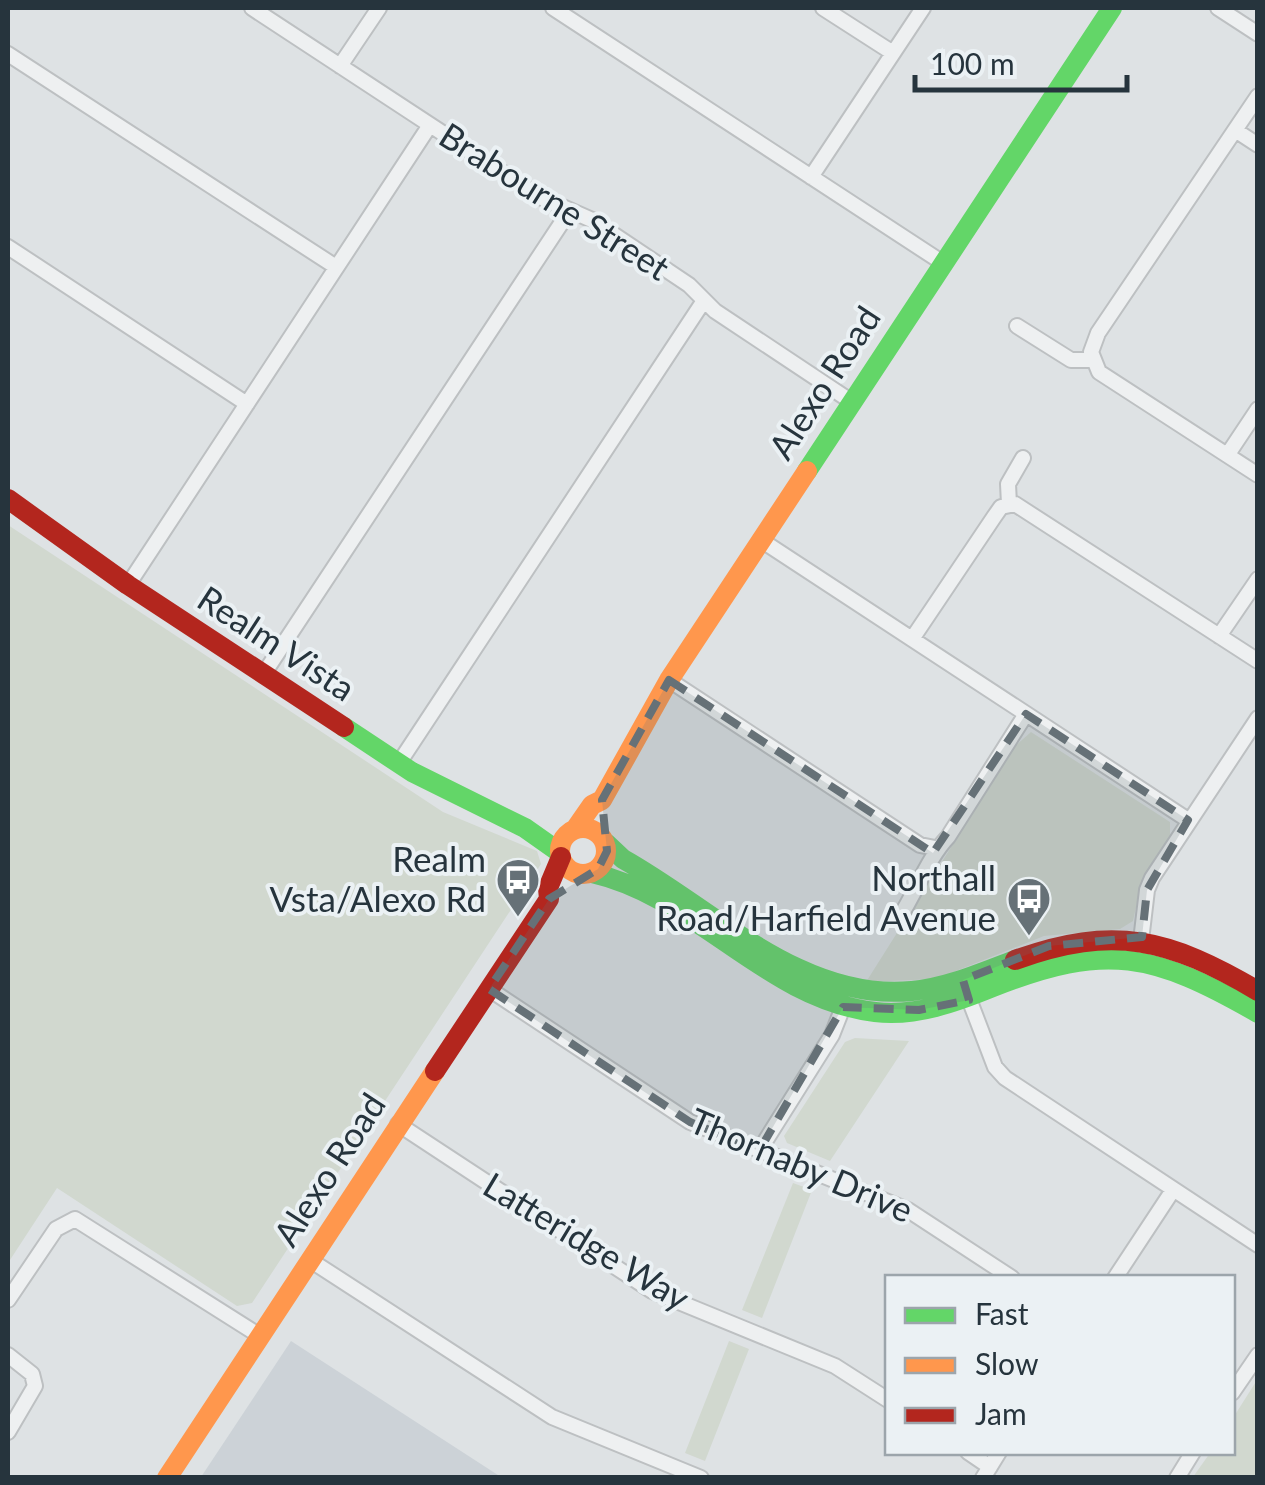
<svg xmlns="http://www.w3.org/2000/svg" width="1265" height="1485" viewBox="0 0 1265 1485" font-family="Lato,sans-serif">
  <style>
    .built { fill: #ccd2d7 }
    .green { fill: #d1d8cf }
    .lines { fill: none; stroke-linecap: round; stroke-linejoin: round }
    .street-casing { stroke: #bdc0c2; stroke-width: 18 }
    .street { stroke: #eef0f1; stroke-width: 14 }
    .fast { stroke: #63d668; stroke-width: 20 }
    .slow { stroke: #ff974d; stroke-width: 20 }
    .jam { stroke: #b3261e; stroke-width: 20 }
    .marked { fill: #667177; fill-opacity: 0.2; stroke: #667177; stroke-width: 8; stroke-dasharray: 20 12; stroke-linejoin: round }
    .labels { text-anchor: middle; stroke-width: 8; stroke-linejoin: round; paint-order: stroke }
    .street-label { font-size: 35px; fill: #26343d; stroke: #ebf1f4 }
    .poi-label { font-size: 35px; fill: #26343d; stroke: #ebf1f4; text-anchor: end }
  </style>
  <rect width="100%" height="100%" fill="#dee2e4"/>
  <path class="built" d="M291 1341 501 1477H201Z"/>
  <path class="green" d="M8 525 443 812 537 851 541 864 252 1303 237 1306 57 1188 8 1263Z
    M1031 732 1170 822V837L1141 885 1133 921 1120 929 1044 936 936 979 866 982 1015 746Z
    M855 1038 909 1041 830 1161 787 1143 784 1136 845 1042Z
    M793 1183 812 1190 762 1318 742 1310Z
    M729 1341 749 1349 705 1461 685 1453Z
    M1257 1380V1477H1193L1210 1453 1232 1452 1233 1418Z"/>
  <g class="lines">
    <defs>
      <path id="street" d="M252 8 540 197 592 220 689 285 715 311 852 402
        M553 8 943 263
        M823 8 893 53
        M1218 8 1258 34
        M8 54 336 267
        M340 66 379 8
        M1258 96 1098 333 1091 352 1099 372 1258 475
        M1235 130 1258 145
        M811 177 923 8
        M8 247 247 404
        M1017 326 1071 360H1092
        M1228 454 1258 409
        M1009 504 1008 484 1023 458
        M761 540 1188 820
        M128 585 430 125
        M1219 636 1258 579
        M912 639 994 517 1001 507 1015 504 1258 661
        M263 675 570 210
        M669 680 920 845 935 848
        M399 763 703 302
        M901 915C917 889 929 857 948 837L1026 714
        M1140 949 1147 890 1152 878 1258 718
        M489 989 690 1122 908 1210 1012 1278
        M966 991 995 1067 1005 1078 1258 1245
        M398 1124 652 1291 835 1366 888 1400
        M759 1151 832 1035 843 1007
        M310 1260 552 1417 701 1478
        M1115 1278 1173 1190
        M8 1300 56 1229 75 1219 260 1336
        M8 1355 32 1374 35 1386 8 1432
        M1232 1393 1258 1355
        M968 1452 990 1467
        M983 1478 999 1452
        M1177 1478 1193 1452"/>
    </defs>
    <use href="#street" class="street-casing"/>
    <use href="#street" class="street"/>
    <path class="fast" d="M807 471 1112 8
      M344 727 412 772 525 828 559 852
      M606 843 623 859C713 909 801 1002 912 991 948 987 981 973 1015 960
      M592 873C698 897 766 999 875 1012 916 1017 956 1002 993 987 1107 942 1153 953 1258 1013"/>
    <path class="slow" d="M560 851a23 23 0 1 1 46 0a23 23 0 1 1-46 0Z
      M576 828 592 805 602 800 669 680 807 471
      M167 1478 435 1071"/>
    <path class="jam" d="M8 499 128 585 344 727
      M1015 960C1115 924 1169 939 1258 991
      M435 1071 549 899 548 888 561 857"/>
  </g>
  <path class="marked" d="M669 680 933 853 1026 714 1188 820 1147 890 1142 937 1049 946 963 980 969 1000 919 1010 843 1007 759 1151 690 1122 489 989 549 899 598 869 607 851 602 800Z"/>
  <defs>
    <symbol id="bus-pin" viewBox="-11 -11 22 30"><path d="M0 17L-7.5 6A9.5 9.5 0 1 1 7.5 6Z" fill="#667177" stroke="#ebf1f4"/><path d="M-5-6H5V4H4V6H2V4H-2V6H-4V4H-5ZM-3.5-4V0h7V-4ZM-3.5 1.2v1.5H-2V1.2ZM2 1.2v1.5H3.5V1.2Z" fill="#fff"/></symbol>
  </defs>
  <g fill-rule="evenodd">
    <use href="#bus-pin" x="493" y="855" width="50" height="68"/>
    <use href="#bus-pin" x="1004" y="874" width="50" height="68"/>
  </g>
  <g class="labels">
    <g class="street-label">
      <text transform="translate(554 202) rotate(32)" y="12">Brabourne Street</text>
      <text transform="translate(825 383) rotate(-57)" y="12">Alexo Road</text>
      <text transform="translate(276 644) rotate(33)" y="12">Realm Vista</text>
      <text transform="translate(801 1166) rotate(23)" y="12">Thornaby Drive</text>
      <text transform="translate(330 1170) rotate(-57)" y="12">Alexo Road</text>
      <text transform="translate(586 1242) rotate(31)" y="12">Latteridge Way</text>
    </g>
    <g class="poi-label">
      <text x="486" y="872">Realm<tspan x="486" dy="40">Vsta/Alexo Rd</tspan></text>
      <text x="996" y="891">Northall<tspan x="996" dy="40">Road/Harfield Avenue</tspan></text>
    </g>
  </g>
  <rect width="1265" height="1485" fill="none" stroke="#26343d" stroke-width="20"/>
  <rect x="885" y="1275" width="350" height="180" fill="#ebf1f4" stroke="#9ca5ab" stroke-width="2.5"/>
  <rect x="905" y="1308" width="50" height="15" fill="#63d668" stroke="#9ca5ab" stroke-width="2.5"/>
  <text x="975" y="1325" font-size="30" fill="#26343d">Fast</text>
  <rect x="905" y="1358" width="50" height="15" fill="#ff974d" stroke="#9ca5ab" stroke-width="2.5"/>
  <text x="975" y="1375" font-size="30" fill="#26343d">Slow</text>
  <rect x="905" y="1408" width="50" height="15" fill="#b3261e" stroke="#9ca5ab" stroke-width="2.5"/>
  <text x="975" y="1425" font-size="30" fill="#26343d">Jam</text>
  <path d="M915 75v15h212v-15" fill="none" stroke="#26343d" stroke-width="5"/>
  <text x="930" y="75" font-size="30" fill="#26343d" stroke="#ebf1f4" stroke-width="8" paint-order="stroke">100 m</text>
</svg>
